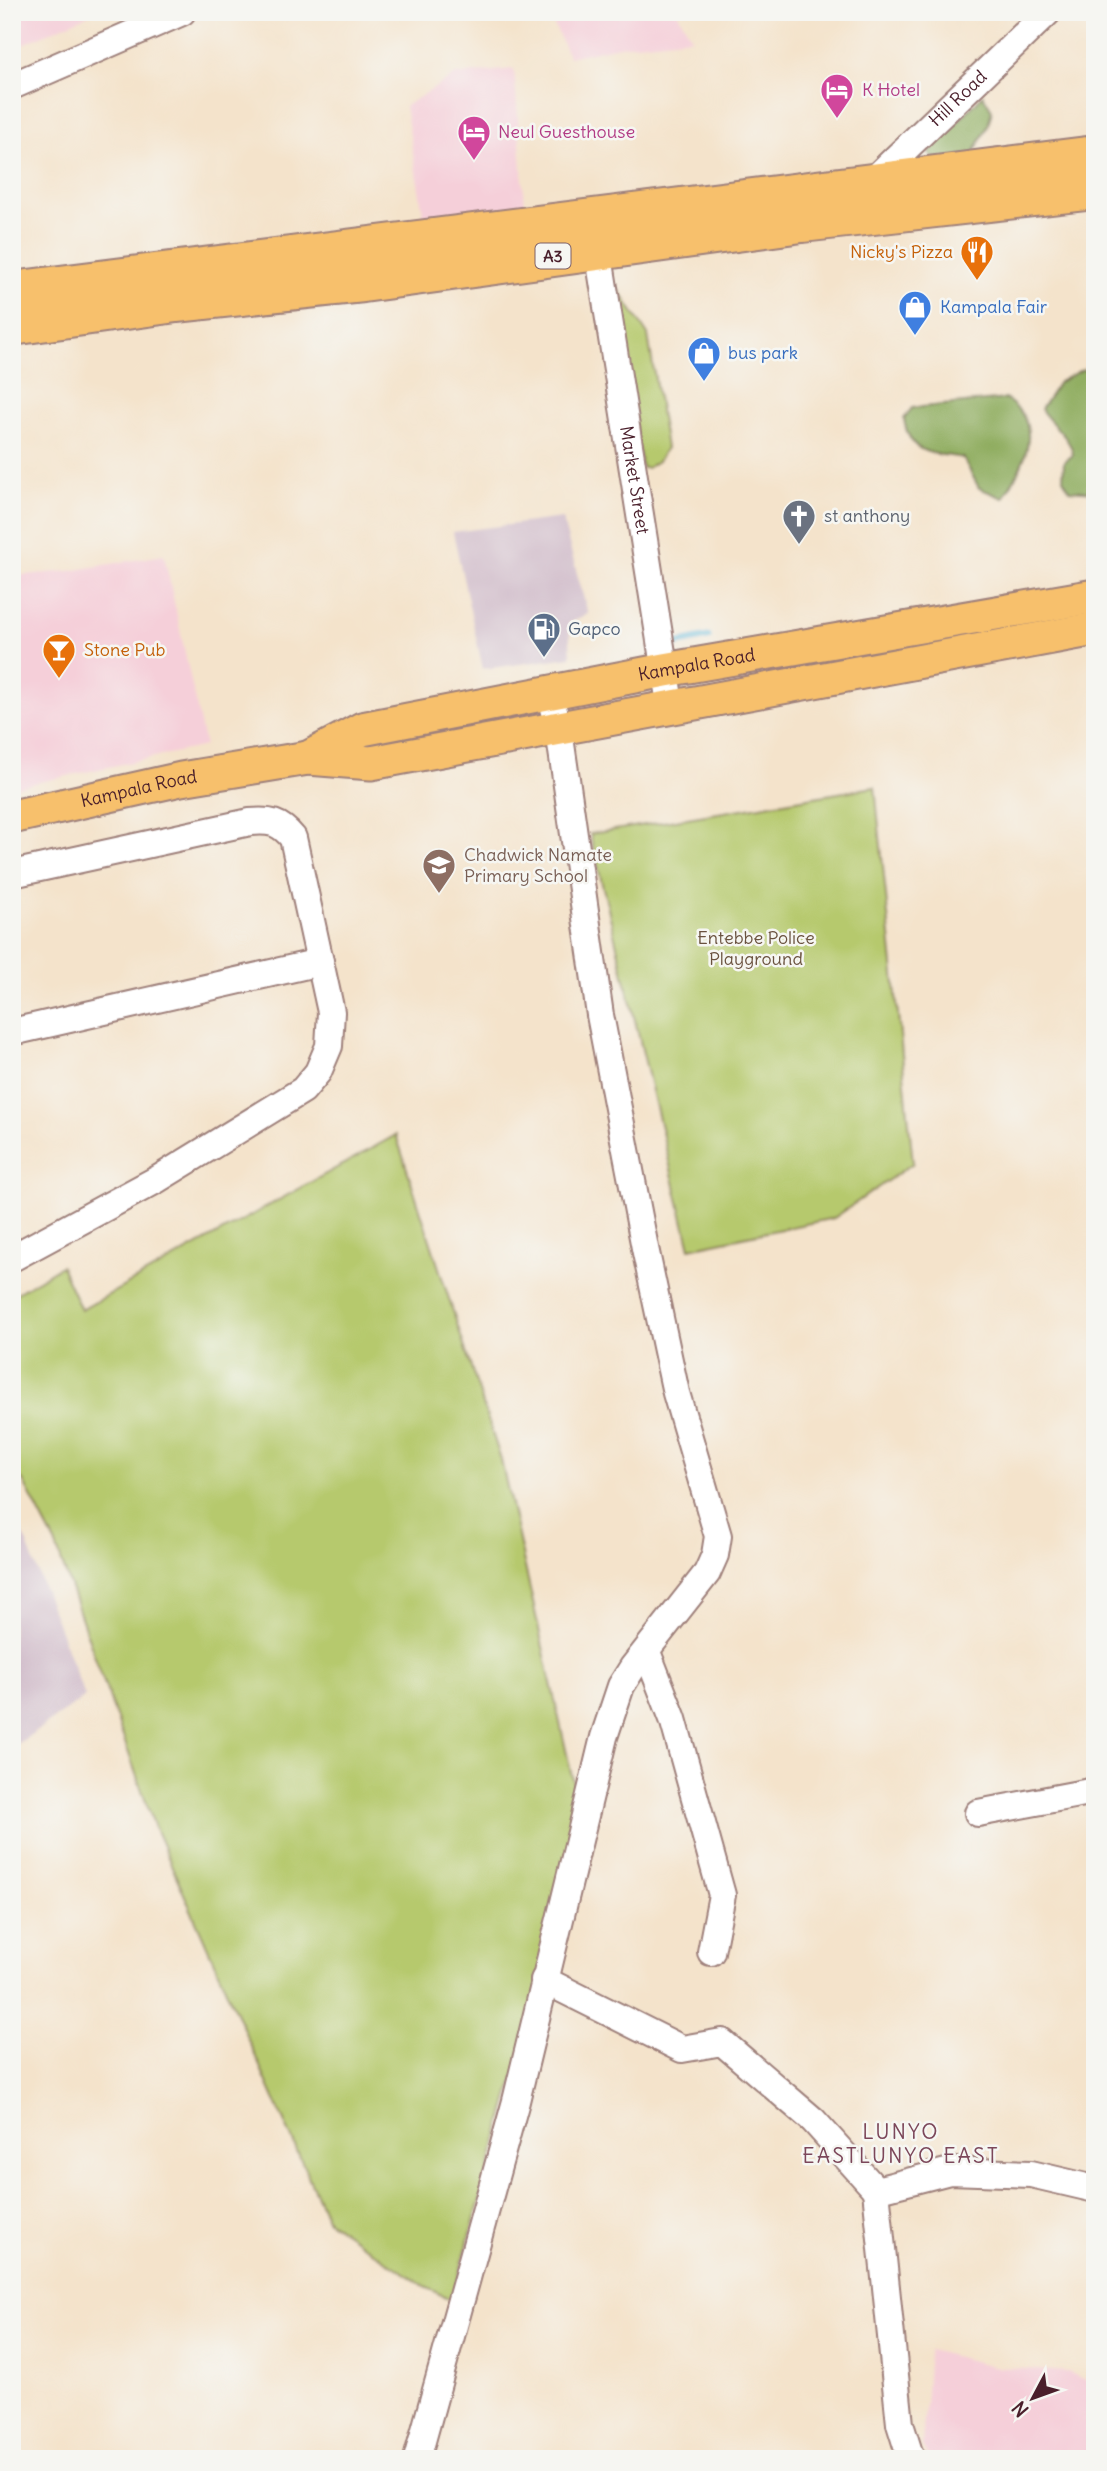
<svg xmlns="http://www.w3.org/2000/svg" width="1107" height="2471" viewBox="0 0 1107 2471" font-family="Delius,sans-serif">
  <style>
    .built { fill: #f5cfd9 }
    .industrial { fill: #d1bdcb }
    .green { fill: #b6c96d; stroke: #80744c; stroke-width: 2 }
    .forest { fill: #90ad60; stroke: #6d6646; stroke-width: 2 }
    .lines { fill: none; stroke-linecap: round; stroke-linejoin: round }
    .stream { stroke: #54b0d2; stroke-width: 7 }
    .minor-casing { stroke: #9f817b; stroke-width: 30 }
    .major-casing { stroke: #9f817b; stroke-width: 37 }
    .highway-casing { stroke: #9f817b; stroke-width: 42 }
    .minor { stroke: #fff; stroke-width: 26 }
    .major { stroke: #f7c06c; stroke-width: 33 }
    .highway { stroke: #f7c06c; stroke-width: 38 }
    .labels { text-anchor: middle; stroke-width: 5; stroke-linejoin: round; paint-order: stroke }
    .shield { fill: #f6f6f2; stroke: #7e6067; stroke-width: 2 }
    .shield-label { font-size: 16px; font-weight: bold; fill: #4a1f2b }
    .hotel-label { font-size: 18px; fill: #b23c85; stroke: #f6f6f2; text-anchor: start }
    .street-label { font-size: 18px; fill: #4a1f2b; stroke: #f6f6f2 }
    .food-label { font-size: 18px; fill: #c56008; stroke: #f6f6f2; text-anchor: end }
    .shop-label { font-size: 18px; fill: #366cbe; stroke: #f6f6f2; text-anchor: start }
    .worship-label { font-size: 18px; fill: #5b616d; stroke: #f6f6f2; text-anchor: start }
    .service-label { font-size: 18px; fill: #4e5e75; stroke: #f6f6f2; text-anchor: start }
    .education-label { font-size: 18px; fill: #785e54; stroke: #f6f6f2; text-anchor: start }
    .park-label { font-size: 18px; fill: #6a523f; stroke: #f6f6f2 }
    .quarter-label { font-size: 21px; letter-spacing: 2px; fill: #7c475a; stroke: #f6f6f2 }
  </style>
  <rect width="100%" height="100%" fill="#f6f6f2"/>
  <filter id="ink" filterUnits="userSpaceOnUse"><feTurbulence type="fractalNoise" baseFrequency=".0143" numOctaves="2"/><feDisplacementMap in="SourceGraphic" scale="14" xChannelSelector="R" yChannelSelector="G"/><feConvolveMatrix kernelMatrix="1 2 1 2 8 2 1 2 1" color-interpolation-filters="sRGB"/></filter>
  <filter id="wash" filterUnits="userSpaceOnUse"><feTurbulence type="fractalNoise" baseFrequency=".00686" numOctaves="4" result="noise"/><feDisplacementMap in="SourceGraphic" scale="28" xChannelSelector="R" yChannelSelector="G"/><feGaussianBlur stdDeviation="1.57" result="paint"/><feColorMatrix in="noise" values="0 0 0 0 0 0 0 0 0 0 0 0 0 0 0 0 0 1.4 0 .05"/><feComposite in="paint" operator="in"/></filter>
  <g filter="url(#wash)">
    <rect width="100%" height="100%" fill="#f4e3cb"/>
    <path class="built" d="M12 12H95L12 49Z
      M548 12H677L692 38 619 46 569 57Z
      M514 69 525 206 424 219 405 106 456 75Z
      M164 555 205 746 12 788V576L69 571Z
      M929 2350 997 2367 1068 2372 1095 2384V2459H930L922 2446Z"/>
    <path class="industrial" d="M562 518 588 614 569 623 571 657 483 669 453 532Z
      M12 1504 85 1697 12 1748Z"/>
    <path class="green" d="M618 289 648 335 666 448 658 461 647 468H642L612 302Z
      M875 787 913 1163 834 1218 690 1248 590 834Z
      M396 1135 501 1460 584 1830 452 2300 425 2287 328 2221 155 1828 55 1543 23 1481 12 1472V1296L61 1266 81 1310Z"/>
    <path class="forest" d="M983 95 992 110 988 126 969 162 937 165 929 152Z
      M1083 369 1095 376V492L1070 490 1063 479 1064 462 1073 455C1071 437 1050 424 1041 409L1059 382Z
      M1006 399C1011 403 1019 409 1022 414 1039 441 1017 476 1003 498L979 488 963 458C931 452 910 457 904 419L912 408Z"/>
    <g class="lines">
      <path class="stream" d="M675 644 708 637"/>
    </g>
  </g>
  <g filter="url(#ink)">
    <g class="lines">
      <defs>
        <g id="minor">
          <path d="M12 86 182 12"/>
          <path id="s1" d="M870 183 1048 12"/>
          <path id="s2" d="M598 250 671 710"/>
          <path d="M12 874 250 822C270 820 280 822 293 838L331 1012 329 1046 318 1072 303 1090 158 1179 12 1258"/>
          <path d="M12 1032 320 962"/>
          <path d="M647 1652 673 1719 722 1895 711 1952"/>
          <path d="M978 1813 1095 1791"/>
          <path d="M544 1980 682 2049 722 2042 813 2120 876 2190 950 2171 1031 2174 1095 2189"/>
          <path d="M876 2190 900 2424 911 2459"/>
          <path d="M417 2459 516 2101 604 1737 621 1686 633 1667 707 1573 715 1555 718 1536 676 1393 645 1248 600 1015 559 730 549 693"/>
        </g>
        <g id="major">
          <path id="s3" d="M308 758 362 729 665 670 1095 596"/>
          <path id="s4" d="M12 817 181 779 308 758 371 763 1095 629"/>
        </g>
        <path id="highway" d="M12 291 1095 155
          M12 326 176 303 363 283 802 223 1095 190"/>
      </defs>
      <use href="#minor" class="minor-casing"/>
      <use href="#major" class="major-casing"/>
      <use href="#highway" class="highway-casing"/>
      <use href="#minor" class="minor"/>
      <use href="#major" class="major"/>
      <use href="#highway" class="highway"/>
    </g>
  </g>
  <defs>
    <symbol id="hotel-pin" viewBox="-11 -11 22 30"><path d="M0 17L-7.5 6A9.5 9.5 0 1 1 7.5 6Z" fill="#d1479c" stroke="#f6f6f2"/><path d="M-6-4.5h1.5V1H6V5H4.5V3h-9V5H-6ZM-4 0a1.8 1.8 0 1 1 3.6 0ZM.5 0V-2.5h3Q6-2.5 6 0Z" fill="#fff"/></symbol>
    <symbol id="restaurant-pin" viewBox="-11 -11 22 30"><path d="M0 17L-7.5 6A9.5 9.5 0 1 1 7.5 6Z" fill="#e8710a" stroke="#f6f6f2"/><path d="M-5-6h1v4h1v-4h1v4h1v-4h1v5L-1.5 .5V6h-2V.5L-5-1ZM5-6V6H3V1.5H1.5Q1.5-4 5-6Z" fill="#fff"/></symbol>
    <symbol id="shop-pin" viewBox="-11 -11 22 30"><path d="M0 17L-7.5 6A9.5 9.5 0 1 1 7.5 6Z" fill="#3f7fe0" stroke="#f6f6f2"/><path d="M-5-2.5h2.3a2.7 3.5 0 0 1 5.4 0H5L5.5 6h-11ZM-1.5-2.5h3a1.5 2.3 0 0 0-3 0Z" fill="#fff"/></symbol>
    <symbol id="church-pin" viewBox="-11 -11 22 30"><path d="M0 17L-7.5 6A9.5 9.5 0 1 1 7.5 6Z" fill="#6b7280" stroke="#f6f6f2"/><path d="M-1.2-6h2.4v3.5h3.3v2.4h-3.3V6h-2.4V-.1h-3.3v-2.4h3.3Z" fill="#fff"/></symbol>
    <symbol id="fuel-pin" viewBox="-11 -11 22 30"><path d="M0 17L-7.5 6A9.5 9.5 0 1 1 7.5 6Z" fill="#5c6f8a" stroke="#f6f6f2"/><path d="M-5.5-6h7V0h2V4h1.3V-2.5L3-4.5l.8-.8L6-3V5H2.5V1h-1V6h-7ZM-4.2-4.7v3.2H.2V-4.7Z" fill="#fff"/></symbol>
    <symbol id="bar-pin" viewBox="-11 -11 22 30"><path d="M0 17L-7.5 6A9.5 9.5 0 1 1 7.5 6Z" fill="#e8710a" stroke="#f6f6f2"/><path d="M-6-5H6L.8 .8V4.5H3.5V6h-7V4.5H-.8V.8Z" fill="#fff"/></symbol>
    <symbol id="school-pin" viewBox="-11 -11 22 30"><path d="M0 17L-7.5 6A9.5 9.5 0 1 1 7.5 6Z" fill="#8d6e63" stroke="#f6f6f2"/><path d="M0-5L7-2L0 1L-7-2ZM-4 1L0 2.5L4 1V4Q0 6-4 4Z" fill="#fff"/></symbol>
  </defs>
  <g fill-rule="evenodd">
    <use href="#hotel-pin" x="818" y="71" width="38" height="52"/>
    <use href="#hotel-pin" x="455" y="113" width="38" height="52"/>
    <use href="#restaurant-pin" x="958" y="233" width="38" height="52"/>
    <use href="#shop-pin" x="896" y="288" width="38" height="52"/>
    <use href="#shop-pin" x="685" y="334" width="38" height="52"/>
    <use href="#church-pin" x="780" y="497" width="38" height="52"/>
    <use href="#fuel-pin" x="525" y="610" width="38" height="52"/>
    <use href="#bar-pin" x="40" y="631" width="38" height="52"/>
    <use href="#school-pin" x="420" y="846" width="38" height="52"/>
  </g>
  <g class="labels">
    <rect class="shield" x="535.5" y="243.5" width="35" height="25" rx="5"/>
    <g class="shield-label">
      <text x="553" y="262">A3</text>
    </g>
    <g class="hotel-label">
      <text x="862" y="96">K Hotel</text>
      <text x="498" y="138">Neul Guesthouse</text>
    </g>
    <g class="street-label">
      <text dy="6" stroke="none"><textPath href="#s1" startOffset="122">Hill Road</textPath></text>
      <text dy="6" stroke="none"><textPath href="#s2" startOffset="233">Market Street</textPath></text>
      <text dy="6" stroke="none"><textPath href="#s3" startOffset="402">Kampala Road</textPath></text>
      <text dy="6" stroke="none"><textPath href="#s4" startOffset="130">Kampala Road</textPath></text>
    </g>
    <g class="food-label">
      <text x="953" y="258">Nicky's Pizza</text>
      <text x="84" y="656" text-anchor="start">Stone Pub</text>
    </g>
    <g class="shop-label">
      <text x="940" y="313">Kampala Fair</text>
      <text x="728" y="359">bus park</text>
    </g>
    <g class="worship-label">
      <text x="824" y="522">st anthony</text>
    </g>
    <g class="service-label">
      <text x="568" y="635">Gapco</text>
    </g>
    <g class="education-label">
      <text x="464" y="861">Chadwick Namate<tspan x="464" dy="21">Primary School</tspan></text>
    </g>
    <g class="park-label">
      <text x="756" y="944">Entebbe Police<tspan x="756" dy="21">Playground</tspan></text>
    </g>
    <g class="quarter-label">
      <text x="901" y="2139">LUNYO<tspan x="901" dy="24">EASTLUNYO EAST</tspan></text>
    </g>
  </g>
  <rect width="1107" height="2471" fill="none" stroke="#f6f6f2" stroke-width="42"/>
  <g transform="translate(1033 2398) rotate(229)" stroke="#f6f6f2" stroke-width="5" paint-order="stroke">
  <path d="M0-5L12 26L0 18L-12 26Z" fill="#4a1f2b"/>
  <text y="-10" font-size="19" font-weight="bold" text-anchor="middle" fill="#4a1f2b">N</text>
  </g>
</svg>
